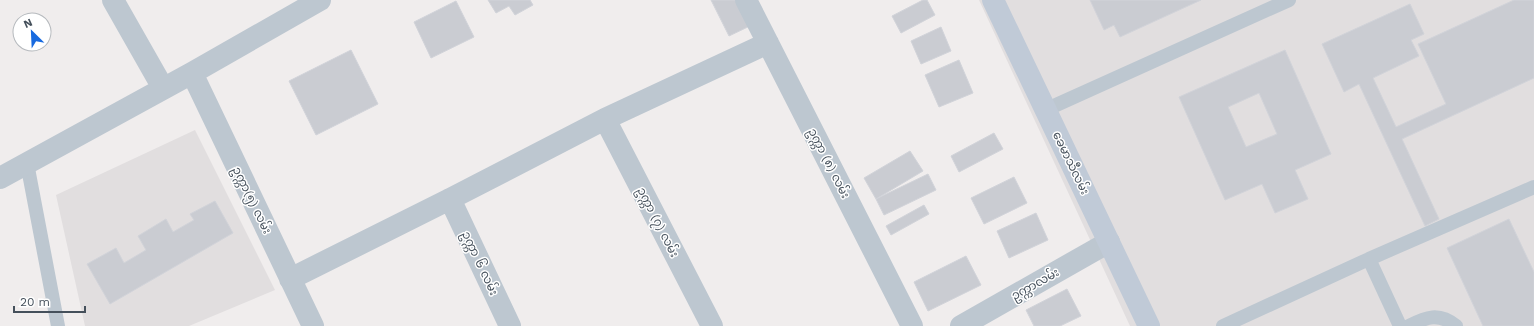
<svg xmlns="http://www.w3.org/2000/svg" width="1534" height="326" viewBox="0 0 1534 326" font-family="'Work Sans','Noto Sans Myanmar',sans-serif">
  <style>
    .education { fill: #e1dedf }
    .building { fill: #caccd2; stroke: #d1d3d9; fill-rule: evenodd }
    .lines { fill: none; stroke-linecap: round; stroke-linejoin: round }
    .service { stroke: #bdc7d0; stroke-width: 14 }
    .minor { stroke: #bdc7d0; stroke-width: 22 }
    .secondary { stroke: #c0cad7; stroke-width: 22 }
    .labels { text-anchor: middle; stroke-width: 3; stroke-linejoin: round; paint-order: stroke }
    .street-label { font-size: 12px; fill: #45505b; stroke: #fff }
  </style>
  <rect width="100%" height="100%" fill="#f0eded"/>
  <path class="education" d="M979 0H1534V326H1130Z
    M195 130 275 290 189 326H85L56 195Z"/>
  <path class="building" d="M488 0H530L533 5 515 15 509 6 496 13Z
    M711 0H742L754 24 729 36Z
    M923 0H927L935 15 901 33 892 16Z
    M1090 0H1201L1120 37 1114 25 1104 30Z
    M1514 0H1534V78L1402 139 1439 219 1425 226 1359 84 1344 92 1322 44 1410 4 1424 34 1411 40 1419 56 1373 78 1396 127 1446 104 1418 44Z
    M456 1 474 37 431 58 414 22Z
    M941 27 951 51 921 64 911 41Z
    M351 50 378 104 316 135 289 81Z
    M1285 50 1331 154 1295 170 1308 199 1275 213 1262 184 1225 200 1179 97ZM1259 93 1277 134 1246 147 1228 107Z
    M959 60 973 93 939 107 925 75Z
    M994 133 1003 149 959 172 951 156Z
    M910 151 923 171 876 199 864 178Z
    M928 174 936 190 884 215 876 199Z
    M1014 177 1027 203 984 224 971 198Z
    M215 201 233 233 110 304 87 264 116 248 124 263 146 250 138 236 166 219 173 232 194 220 190 214Z
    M924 205 929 214 891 235 886 226Z
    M1036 213 1048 240 1009 258 997 231Z
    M1509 219 1534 272V326H1483L1447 248Z
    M966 256 981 285 928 311 914 282Z
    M1067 289 1081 316 1060 326H1034L1026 310Z"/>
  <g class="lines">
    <path class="service" d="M1045 110 1289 0
      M27 163 58 326
      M1369 259 1534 187
      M1223 326 1369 259 1400 326
      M1409 326C1426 317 1439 312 1456 326"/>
    <path class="minor" d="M113 0 163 88
      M746 0 912 326
      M192 73 313 326
      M605 119 712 326
      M0 178 192 73 320 0
      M450 199 510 326
      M290 279 450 199 605 119 768 43
      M961 326 1109 242"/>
    <path class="secondary" d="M993 0 1149 326"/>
  </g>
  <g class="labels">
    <g class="street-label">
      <text transform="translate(829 163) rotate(63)" y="4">ဥက္ကာ (၈) လမ်း</text>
      <text transform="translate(1071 163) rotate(64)" y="4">ခေမာသီလမ်း</text>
      <text transform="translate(252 200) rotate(64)" y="4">ဥက္ကာ(၅) လမ်း</text>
      <text transform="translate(658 222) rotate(63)" y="4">ဥက္ကာ (၇) လမ်း</text>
      <text transform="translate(480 263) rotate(65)" y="4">ဥက္ကာ ၆ လမ်း</text>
      <text transform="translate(1035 284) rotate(-29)" y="4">ဥက္ကာလမ်း</text>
    </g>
  </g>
  <g transform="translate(32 32) rotate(336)"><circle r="19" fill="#ffffff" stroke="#b5b9bd"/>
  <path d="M0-3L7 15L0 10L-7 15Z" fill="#186adf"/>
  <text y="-6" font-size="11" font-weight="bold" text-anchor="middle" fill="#45505b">N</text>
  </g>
  <path d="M14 306v6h71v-6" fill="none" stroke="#45505b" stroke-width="2"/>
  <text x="20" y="306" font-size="12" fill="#45505b" stroke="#ffffff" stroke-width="3" paint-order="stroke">20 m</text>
</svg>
